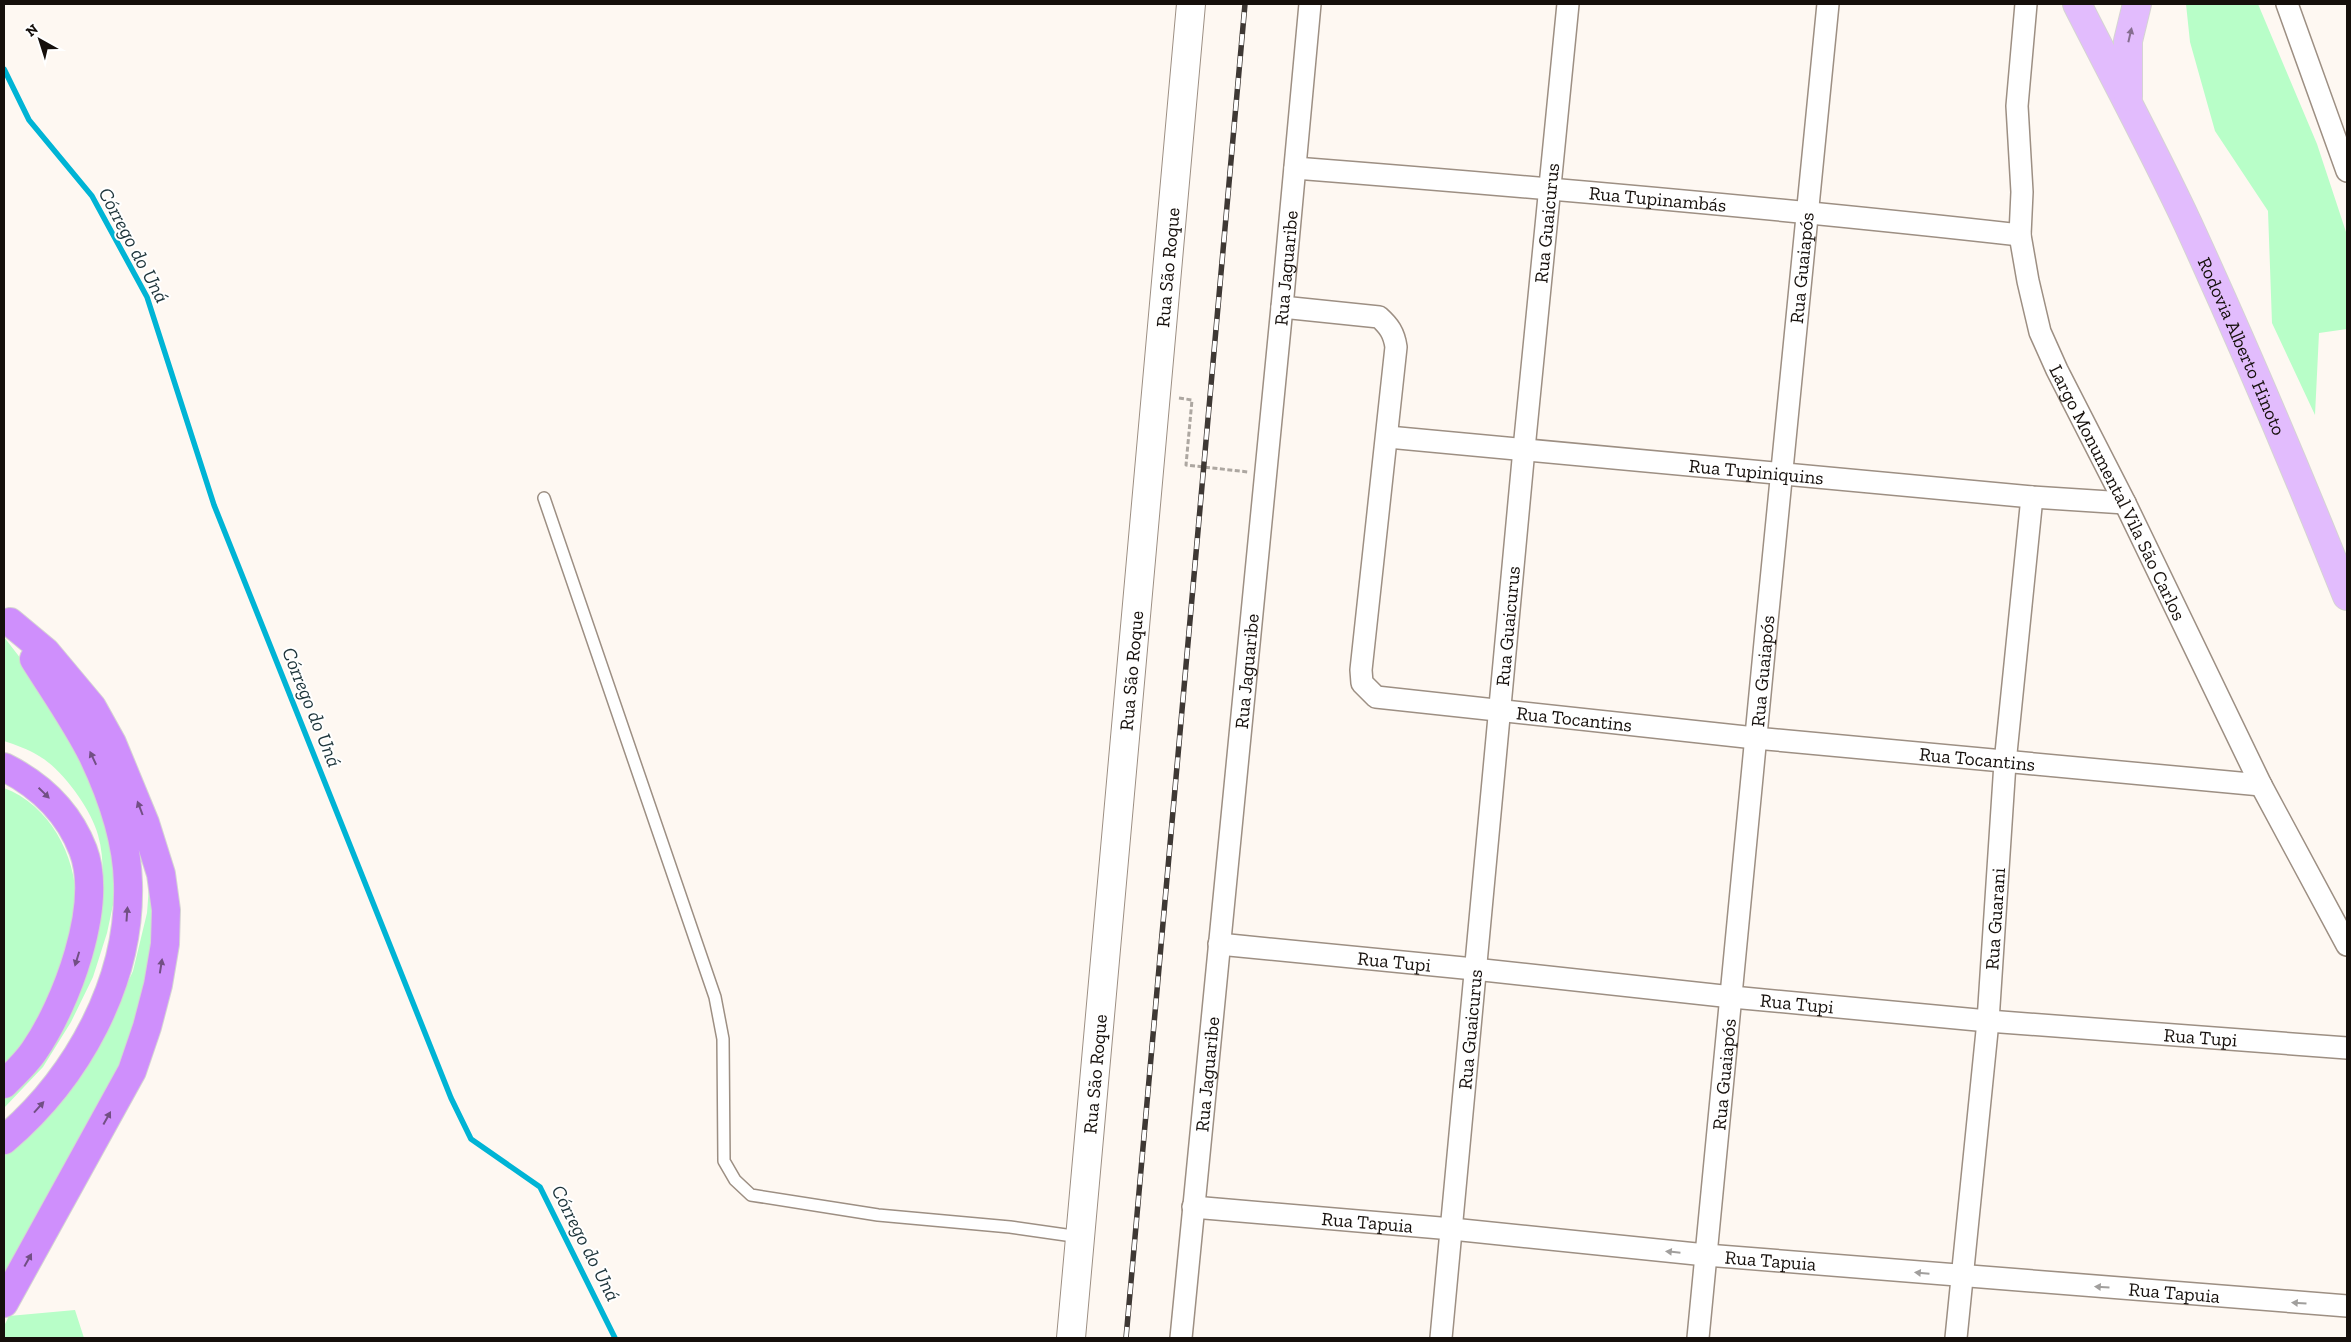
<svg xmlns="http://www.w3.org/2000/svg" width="2351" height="1342" viewBox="0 0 2351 1342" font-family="'Zilla Slab',serif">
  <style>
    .green { fill: #b8fec8 }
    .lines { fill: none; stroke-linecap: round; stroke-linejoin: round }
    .stream { stroke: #00b4d5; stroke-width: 5.5 }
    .service-casing { stroke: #9d8f83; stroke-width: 14 }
    .minor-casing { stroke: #9d8f83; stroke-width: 24 }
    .tertiary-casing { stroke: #9d8f83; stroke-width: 30 }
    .primary-casing { stroke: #d5d4d3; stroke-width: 30 }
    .motorway-casing { stroke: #d5d4d3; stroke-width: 30 }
    .path { stroke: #ada7a1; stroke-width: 3; stroke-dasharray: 5 2.5; stroke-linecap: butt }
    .service { stroke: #fff; stroke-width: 11 }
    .minor { stroke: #fff; stroke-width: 21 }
    .tertiary { stroke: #fff; stroke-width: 28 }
    .primary { stroke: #e2bcfd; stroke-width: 28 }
    .motorway { stroke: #cf8ffc; stroke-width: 28 }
    .rail-casing { stroke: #3e3834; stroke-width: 5.5 }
    .rail { stroke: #fff; stroke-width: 4; stroke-dasharray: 11; stroke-linecap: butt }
    .oneway { fill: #866e90 }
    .oneway2 { fill: #724f84 }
    .oneway3 { fill: #a19f9d }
    .labels { text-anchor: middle; stroke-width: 4; stroke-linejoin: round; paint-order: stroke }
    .street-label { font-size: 19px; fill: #150f0b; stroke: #fff }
    .water-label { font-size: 20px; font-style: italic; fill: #1c3339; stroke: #fff }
  </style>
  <rect width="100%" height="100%" fill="#fef8f2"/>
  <path class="green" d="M2186 4H2258L2317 144 2347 235V329L2319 333 2315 415 2272 323 2268 211 2215 131 2190 42Z
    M4 637 59 708 110 821 116 891 107 933 93 977 71 1022 43 1067 4 1108V1088L102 900C103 878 104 856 98 835 91 809 62 769 39 756 28 749 16 745 4 741Z
    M4 788C50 805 77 857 76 904 74 953 38 1032 4 1066Z
    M150 873 154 935 139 1029 4 1283V1152L104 1033 133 971 147 913Z
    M75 1310 84 1338H4V1326L9 1316Z"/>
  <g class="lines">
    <path class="stream" d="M4 69 29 120 92 196 147 297 214 505 451 1098 471 1139 540 1187 615 1338"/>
    <defs>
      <path id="service" d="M544 498 715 997 723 1039 724 1161 735 1180 751 1195 878 1215 1010 1227 1080 1237"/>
      <g id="minor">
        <path id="s1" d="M2026 4 2017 106 2022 192 2020 235 2028 281 2040 332 2057 370 2125 503 2261 785 2347 945"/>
        <path d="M2287 4 2347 171"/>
        <path id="s2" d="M1295 168C1537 187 1779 208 2020 235"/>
        <path id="s3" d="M1282 307 1379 317C1389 326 1394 333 1396 347L1361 670 1362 683 1376 697 1755 738 2261 785"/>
        <path id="s4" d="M1388 437 2032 497 2125 503"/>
        <path id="s5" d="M1219 944 1474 969 1732 997 1988 1021 2347 1048"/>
        <path id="s6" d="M1193 1207 1452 1229 1706 1255 2347 1306"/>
        <path id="s7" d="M1181 1338 1282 307 1310 4"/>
        <path id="s8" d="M1441 1338 1524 449 1568 4"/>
        <path id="s9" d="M1698 1338C1742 894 1782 448 1828 4"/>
        <path id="s10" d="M1956 1338 1988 1021 2005 763 2032 497"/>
      </g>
      <g id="tertiary">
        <path id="s11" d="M1071 1338 1191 4"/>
      </g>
      <g id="primary">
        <path id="s12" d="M2077 4C2114 77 2153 149 2188 224 2244 346 2297 471 2347 596"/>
        <path d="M2128 97V41L2137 4"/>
      </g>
      <path id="motorway" d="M4 767C40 785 68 811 83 850 104 905 66 1005 34 1051 26 1063 14 1074 4 1084
        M4 1140C77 1078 131 982 128 883 127 841 111 794 93 756 76 722 54 691 34 659
        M4 1303 132 1071 147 1027 158 985 165 944 166 910 161 874 145 823 112 743 92 707 46 652 10 622"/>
    </defs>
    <use href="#service" class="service-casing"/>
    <use href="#minor" class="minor-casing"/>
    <use href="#tertiary" class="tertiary-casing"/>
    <use href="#primary" class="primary-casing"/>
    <use href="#motorway" class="motorway-casing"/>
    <path class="path" d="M1179 398 1192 400 1186 465 1248 472"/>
    <use href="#service" class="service"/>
    <use href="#minor" class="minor"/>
    <use href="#tertiary" class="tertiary"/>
    <use href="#primary" class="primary"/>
    <use href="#motorway" class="motorway"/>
    <defs>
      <path id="rail" d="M1126 1338 1245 4"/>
    </defs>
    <use href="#rail" class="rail-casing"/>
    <use href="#rail" class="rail"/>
  </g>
  <defs><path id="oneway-solid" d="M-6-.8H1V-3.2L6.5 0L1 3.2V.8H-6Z" transform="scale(1.25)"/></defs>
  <use class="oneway" href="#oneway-solid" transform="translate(2130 35) rotate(-77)"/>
  <g class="oneway2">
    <use href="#oneway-solid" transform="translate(93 758) rotate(-115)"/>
    <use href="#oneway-solid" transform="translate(44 793) rotate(44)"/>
    <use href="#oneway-solid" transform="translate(140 808) rotate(-111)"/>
    <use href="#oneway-solid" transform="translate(127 914) rotate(-86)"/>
    <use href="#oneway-solid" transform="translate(77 959) rotate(107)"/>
    <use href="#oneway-solid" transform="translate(161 966) rotate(-81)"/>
    <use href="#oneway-solid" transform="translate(39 1107) rotate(-48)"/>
    <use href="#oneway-solid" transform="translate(107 1118) rotate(-61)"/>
    <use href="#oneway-solid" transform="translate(28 1260) rotate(-61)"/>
  </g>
  <g class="oneway3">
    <use href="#oneway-solid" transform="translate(1673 1252) rotate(-174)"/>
    <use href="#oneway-solid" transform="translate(1922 1273) rotate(-175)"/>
    <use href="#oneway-solid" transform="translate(2102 1287) rotate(-176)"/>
    <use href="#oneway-solid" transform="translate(2299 1303) rotate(-176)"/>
  </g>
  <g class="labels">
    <g class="street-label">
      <text dy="7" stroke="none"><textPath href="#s2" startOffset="364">Rua Tupinambás</textPath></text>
      <text dy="7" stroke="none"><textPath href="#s8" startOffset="1120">Rua Guaicurus</textPath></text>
      <text dy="7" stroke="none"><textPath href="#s11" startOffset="1075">Rua São Roque</textPath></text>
      <text dy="7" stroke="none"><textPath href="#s7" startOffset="1075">Rua Jaguaribe</textPath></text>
      <text dy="7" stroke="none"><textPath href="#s9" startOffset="1075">Rua Guaiapós</textPath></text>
      <text dy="7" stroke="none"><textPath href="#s12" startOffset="380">Rodovia Alberto Hinoto</textPath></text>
      <text dy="7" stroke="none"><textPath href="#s4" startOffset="370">Rua Tupiniquins</textPath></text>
      <text dy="7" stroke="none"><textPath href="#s1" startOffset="509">Largo Monumental Vila São Carlos</textPath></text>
      <text dy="7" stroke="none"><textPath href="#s8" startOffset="715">Rua Guaicurus</textPath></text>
      <text dy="7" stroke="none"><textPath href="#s11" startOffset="670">Rua São Roque</textPath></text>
      <text dy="7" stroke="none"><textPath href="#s7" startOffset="670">Rua Jaguaribe</textPath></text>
      <text dy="7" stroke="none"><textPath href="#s9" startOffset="670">Rua Guaiapós</textPath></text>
      <text dy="7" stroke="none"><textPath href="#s3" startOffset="690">Rua Tocantins</textPath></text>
      <text dy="7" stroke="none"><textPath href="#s3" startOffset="1095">Rua Tocantins</textPath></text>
      <text dy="7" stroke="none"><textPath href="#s10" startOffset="421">Rua Guarani</textPath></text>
      <text dy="7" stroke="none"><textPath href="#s5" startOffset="176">Rua Tupi</textPath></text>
      <text dy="7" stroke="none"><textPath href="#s5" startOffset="581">Rua Tupi</textPath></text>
      <text dy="7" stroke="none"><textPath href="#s8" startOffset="310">Rua Guaicurus</textPath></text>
      <text dy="7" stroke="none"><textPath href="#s5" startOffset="986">Rua Tupi</textPath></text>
      <text dy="7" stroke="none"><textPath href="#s11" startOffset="265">Rua São Roque</textPath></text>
      <text dy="7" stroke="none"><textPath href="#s7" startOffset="265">Rua Jaguaribe</textPath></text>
      <text dy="7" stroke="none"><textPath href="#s9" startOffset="265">Rua Guaiapós</textPath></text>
      <text dy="7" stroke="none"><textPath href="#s6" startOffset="175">Rua Tapuia</textPath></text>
      <text dy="7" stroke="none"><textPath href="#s6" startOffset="580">Rua Tapuia</textPath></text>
      <text dy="7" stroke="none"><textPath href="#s6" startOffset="985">Rua Tapuia</textPath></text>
    </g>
    <g class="water-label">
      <text transform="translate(134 245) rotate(62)" y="7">Córrego do Uná</text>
      <text transform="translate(312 707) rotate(68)" y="7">Córrego do Uná</text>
      <text transform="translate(586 1243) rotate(63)" y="7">Córrego do Uná</text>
    </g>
  </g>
  <rect width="2351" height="1342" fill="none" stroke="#150f0b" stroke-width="10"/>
  <g transform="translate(40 40) rotate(321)" stroke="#ffffff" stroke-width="4" paint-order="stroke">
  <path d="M0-4L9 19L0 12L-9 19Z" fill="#150f0b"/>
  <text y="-8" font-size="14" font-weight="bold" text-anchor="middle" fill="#150f0b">N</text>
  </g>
</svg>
